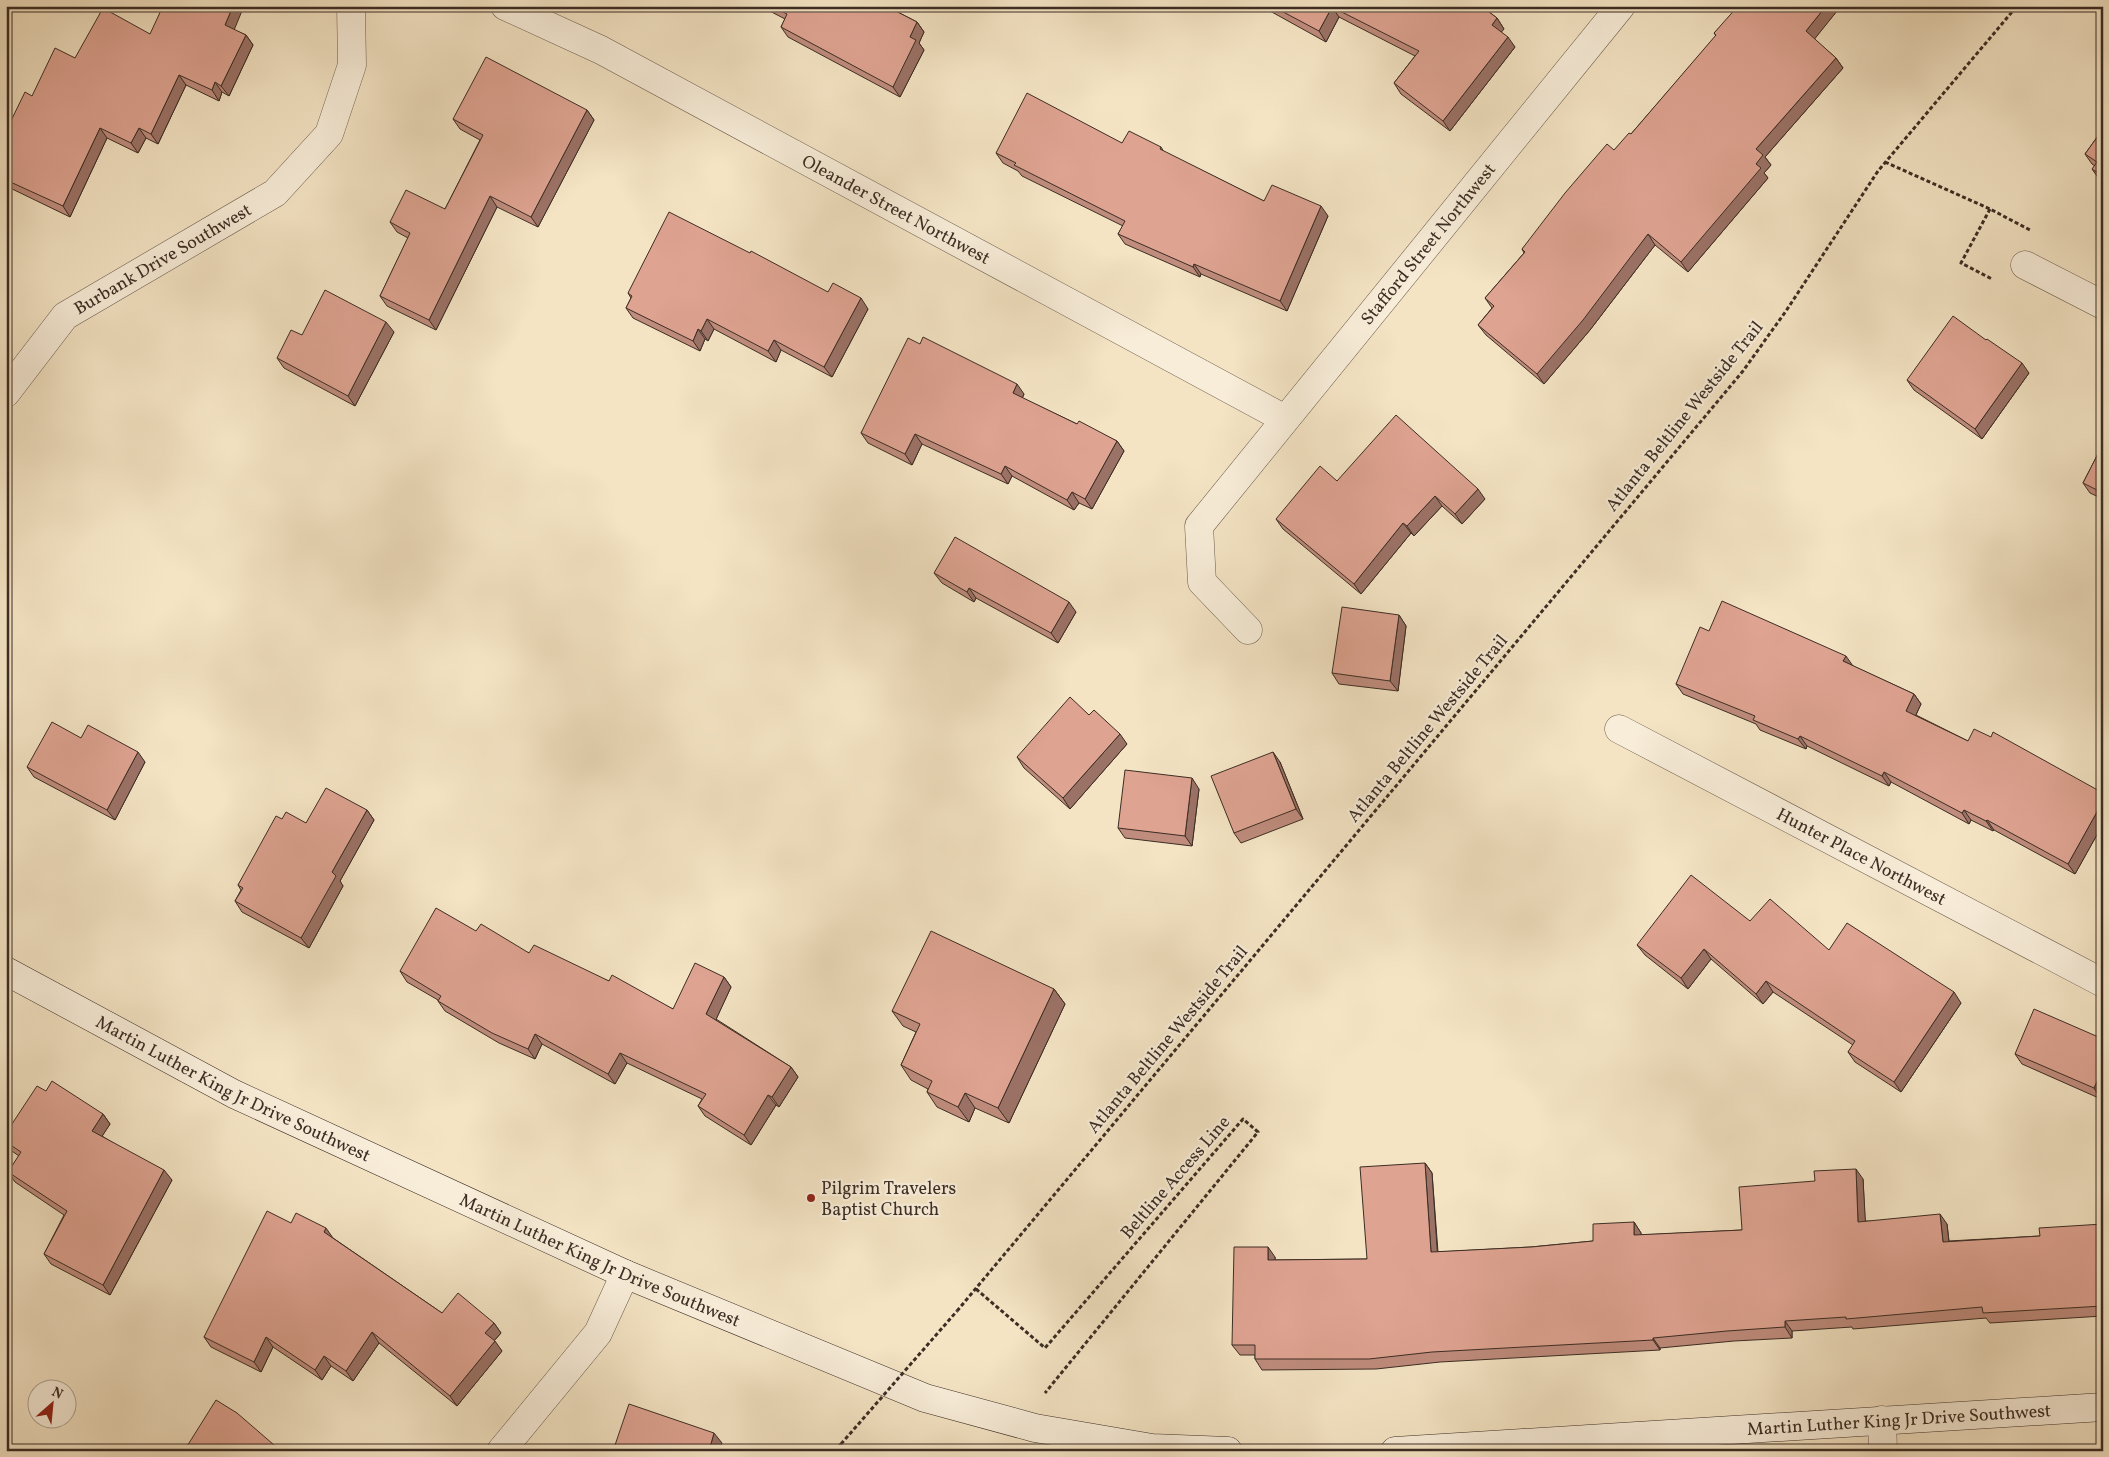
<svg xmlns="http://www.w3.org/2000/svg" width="2109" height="1457" viewBox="0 0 2109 1457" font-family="Vollkorn,serif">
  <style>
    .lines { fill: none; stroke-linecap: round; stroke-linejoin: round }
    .minor-casing { stroke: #6a5b4c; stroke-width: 29 }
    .secondary-casing { stroke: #3c2d24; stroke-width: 29 }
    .path { stroke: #3c2d24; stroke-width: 3; stroke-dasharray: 4 2.5; stroke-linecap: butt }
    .minor { stroke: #f8edd9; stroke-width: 28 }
    .secondary { stroke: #f8edd9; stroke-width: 28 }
    .path-bridge { stroke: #3c2d24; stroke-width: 3; stroke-dasharray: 4 2.5; stroke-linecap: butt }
    .wall { fill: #bf8c7d; stroke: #3c2d24 }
    .shaded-wall { fill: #9b7266; stroke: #3c2d24 }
    .building { fill: #dea391; stroke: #3c2d24 }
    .poi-dot { fill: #8f2418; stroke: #f8edd9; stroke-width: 2 }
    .labels { text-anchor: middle; stroke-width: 4.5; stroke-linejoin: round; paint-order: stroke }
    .street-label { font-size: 18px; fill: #3c2d24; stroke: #f8edd9 }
    .poi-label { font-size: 18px; fill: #3c2d24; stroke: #f8edd9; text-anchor: start }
  </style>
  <rect width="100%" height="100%" fill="#f4e4c4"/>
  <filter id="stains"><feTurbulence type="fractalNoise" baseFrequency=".004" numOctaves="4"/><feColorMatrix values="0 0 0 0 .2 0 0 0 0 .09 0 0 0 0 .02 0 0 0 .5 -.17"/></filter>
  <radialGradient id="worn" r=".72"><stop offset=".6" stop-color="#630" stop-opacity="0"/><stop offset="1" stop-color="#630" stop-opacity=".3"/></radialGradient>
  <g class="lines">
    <defs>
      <g id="minor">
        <path id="s1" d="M505 6 601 50 1285 419"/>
        <path d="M2025 265 2103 305"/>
        <path id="s2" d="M6 393 65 316 275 193 329 134 352 65 351 6"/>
        <path id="s3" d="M1248 630 1202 582 1199 526 1621 6"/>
        <path id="s4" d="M1619 729 2103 983"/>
        <path d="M1882 1420 1883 1451"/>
        <path d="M501 1451 598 1333 625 1274"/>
      </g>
      <g id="secondary">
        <path id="s5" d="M6 971 234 1094 625 1274 925 1398 1035 1428 1152 1448 1228 1451"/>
        <path id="s6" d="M1395 1451 2103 1407"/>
      </g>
    </defs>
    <use href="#minor" class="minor-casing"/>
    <use href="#secondary" class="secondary-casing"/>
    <path class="path" d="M1885 162 1990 209 2030 230
      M1990 209 1961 263 1992 279
      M976 1289 1045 1348 1243 1119 1258 1132 1045 1393
      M957 1311 1743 371 1786 311 1878 171 2017 6
      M835 1451 841 1444"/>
    <use href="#minor" class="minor"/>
    <use href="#secondary" class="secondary"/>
    <path class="path-bridge" d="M841 1444 957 1311"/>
  </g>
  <path class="wall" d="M760 6H886L917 22 924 32 919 43 924 50 900 97 788 37 781 27 785 19Z
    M1261 6H1481L1497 18 1504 29 1501 32 1515 47 1450 131 1401 94 1394 83 1415 56 1339 17 1326 42Z
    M1743 6H1841L1814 39 1836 58 1843 68 1765 157 1771 165 1764 173 1768 178 1688 272 1655 245 1590 330 1544 384 1486 335 1478 325 1492 308 1485 298 1524 253 1522 249 1614 150 1631 134 1716 36 1714 33Z
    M234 30 246 35 253 45 229 96 222 92 219 101 186 85 158 144 146 138 138 153 107 138 70 217 6 186V131L32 96 75 58 150 34Z
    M587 110 594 120 538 227 497 207 436 330 387 306 380 296 408 238 397 232 390 222 445 209 480 140 460 129 453 119Z
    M2103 129V181L2099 179 2092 169 2095 166 2092 164 2085 154Z
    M1122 143 1161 147 1164 152 1264 201 1328 216 1287 311 1201 274 1200 277 1125 244 1118 234 1123 226 1022 176 1018 171 1003 163 996 153Z
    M828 292 868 309 832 377 781 350 776 362 714 329 708 341 705 339 700 351 633 318 626 308 631 298 628 293Z
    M394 332 355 406 284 368 277 358 302 335Z
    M920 344 1024 394 1022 398 1077 424 1117 441 1124 451 1092 509 1079 503 1074 510 1012 476 1008 484 922 444 912 465 868 443 861 433Z
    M2029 373 1982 439 1914 390 1907 380Z
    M2103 444V499L2090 493 2083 483Z
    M1337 481 1485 499 1462 524 1442 506 1414 536 1411 533 1361 594 1283 529 1276 519Z
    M934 573 1076 612 1058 643 976 598 974 602 942 583Z
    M1399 615 1406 626 1398 691 1339 684 1332 673Z
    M1709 631 1853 666 1914 694 1921 704 1916 715 1968 741 2103 793V824L2075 874 1994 830 1993 831 1971 820 1969 824 1891 782 1889 786 1807 746 1806 749 1760 730 1756 724 1683 694 1676 684Z
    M1089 715 1127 744 1070 809 1024 768 1017 757Z
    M81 738 145 762 115 820 34 777 27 767Z
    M1280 762 1303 819 1241 843 1234 833Z
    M1199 789 1192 846 1125 838 1118 828Z
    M367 810 374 820 340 881 343 886 309 948 242 912 235 901 241 890 238 885 282 819 306 823Z
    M1750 921 1829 950 1961 1003 1901 1092 1855 1062 1848 1052 1853 1045 1773 992 1763 1004 1711 959 1688 989 1645 955 1637 945Z
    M476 931 529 953 609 981 673 1009 724 977 731 987 716 1019 791 1067 798 1077 779 1107 776 1105 751 1145 705 1116 698 1106 702 1099 627 1063 615 1084 542 1044 535 1059 499 1043 445 1011 438 1001V1000L407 982 400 971Z
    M1054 989 1065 1004 1009 1123 975 1108 969 1122 937 1107 927 1092 928 1089 911 1080 901 1065 916 1032 903 1026 892 1011Z
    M2103 1039V1096L2101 1099 2022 1064 2015 1054Z
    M46 1091 103 1114 110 1124 102 1136 172 1180 110 1295 51 1264 44 1254 64 1215 15 1182 8 1172 19 1156 9 1149 6 1145V1133Z
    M1425 1163 1432 1173 1438 1252 1531 1247 1593 1241 1634 1222 1641 1233V1235L1742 1230 1863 1179 1865 1221 1947 1224 1949 1241 2040 1236 2103 1224V1316L1990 1323 1986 1318 1853 1329 1852 1327 1792 1331V1338L1734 1341 1660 1348V1350L1440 1362 1376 1369 1262 1370 1255 1359V1355H1240L1232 1345 1275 1257V1260L1367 1259Z
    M291 1223 333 1238 442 1313 494 1323 501 1333 494 1341 502 1351 457 1406 379 1343 353 1381 331 1366 322 1380 273 1347 261 1372 211 1347 204 1337Z"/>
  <path class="shaded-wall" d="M233 6H244L232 35 225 25Z
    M1826 6H1841L1813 41 1806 31Z
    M1332 7 1339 17 1326 42 1319 31Z
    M1497 18 1504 29 1499 35 1492 25Z
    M917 22 924 32 919 43 924 50 900 97 893 87 910 37Z
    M246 35 253 45 229 96 221 86Z
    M1508 37 1515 47 1450 131 1443 121Z
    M1836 58 1843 68 1765 157 1771 165 1764 173 1768 178 1688 272 1681 262 1756 164V149Z
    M179 75 186 85 158 144 151 134Z
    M215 82 222 92 219 101 212 90Z
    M587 110 594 120 538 227 531 217Z
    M100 128 107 138 70 217 63 206Z
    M139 128 146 138 138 153 131 143Z
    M490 196 497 207 436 330 429 320Z
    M1321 206 1328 216 1287 311 1280 301Z
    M1648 234 1655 245 1590 330 1544 384 1537 374Z
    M1194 264 1201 274 1200 277 1193 267Z
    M861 298 868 309 832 377 824 367Z
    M707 319 714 329 708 341 701 331Z
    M386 322 394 332 355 406 348 396Z
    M698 329 705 339 700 351 693 341Z
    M774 340 781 350 776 362 768 351Z
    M2022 363 2029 373 1982 439 1975 429Z
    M1017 384 1024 394 1020 404 1013 393Z
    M915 434 922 444 912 465 905 454Z
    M1117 441 1124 451 1092 509 1085 499Z
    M1005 466 1012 476 1008 484 1001 474Z
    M1478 489 1485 499 1462 524 1455 514Z
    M1072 492 1079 503 1074 510 1067 500Z
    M1435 496 1442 506 1414 536 1407 526Z
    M1403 523 1411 533 1361 594 1354 584Z
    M969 588 976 598 974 602 967 592Z
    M1069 602 1076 612 1058 643 1051 633Z
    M1399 615 1406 626 1398 691 1390 681Z
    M1846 656 1853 666 1843 661Z
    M1914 694 1921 704 1913 721 1906 711Z
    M1120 734 1127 744 1070 809 1063 798Z
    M1800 736 1807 746 1806 749 1798 739Z
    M138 752 145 762 115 820 107 810Z
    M1273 752 1280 762 1303 819 1296 809Z
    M1884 772 1891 782 1889 786 1882 776Z
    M1192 778 1199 789 1192 846 1185 836Z
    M2103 801V824L2075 874 2068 864Z
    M367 810 374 820 340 881 343 886 309 948 301 938 332 872Z
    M1964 810 1971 820 1969 824 1962 813Z
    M1987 820 1994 830 1993 831 1986 821Z
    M1704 949 1711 959 1688 989 1681 978Z
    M724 977 731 987 714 1024 706 1014Z
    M1766 981 1773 992 1763 1004 1756 994Z
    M1054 989 1065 1004 1009 1123 998 1108Z
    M1954 992 1961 1003 1901 1092 1894 1082Z
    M535 1034 542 1044 535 1059 528 1049Z
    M620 1053 627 1063 615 1084 608 1074Z
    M791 1067 798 1077 779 1107 772 1097Z
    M2103 1069V1096L2101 1099 2094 1088Z
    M965 1093 975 1108 969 1122 958 1107Z
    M768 1095 776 1105 751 1145 744 1135Z
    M103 1114 110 1124 99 1141 92 1131Z
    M1425 1163 1432 1173 1438 1262 1431 1252Z
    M1856 1169 1863 1179 1866 1232 1858 1222Z
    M164 1170 172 1180 110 1295 103 1285Z
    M1940 1214 1947 1224 1950 1252 1943 1242Z
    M1634 1222 1641 1233V1245L1634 1235Z
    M326 1228 333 1238 331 1242 324 1232Z
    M1268 1247 1275 1257V1270L1268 1260Z
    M1785 1321 1792 1331V1338L1785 1327Z
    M494 1323 501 1333 492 1343 485 1333Z
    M372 1332 379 1343 353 1381 346 1371Z
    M266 1337 273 1347 261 1372 254 1362Z
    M1653 1338 1660 1348V1350L1653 1340Z
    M495 1341 502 1351 457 1406 450 1396Z
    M324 1356 331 1366 322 1380 315 1370Z
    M714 1433 722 1443 719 1451H709Z"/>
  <path class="building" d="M163 6H233L225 25 246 35 221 86 215 82 212 90 179 75 151 134 139 128 131 143 100 128 63 206 6 180V131L25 92 32 96 55 48 75 58 103 8 150 34Z
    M772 6H886L917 22 910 37 916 40 893 87 781 27 787 14Z
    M1272 6H1481L1497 18 1492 25 1508 37 1443 121 1394 83 1419 51 1332 7 1319 31Z
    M1738 6H1740L1742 8 1743 6H1826L1806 31 1836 58 1756 149 1763 155 1756 164 1761 168 1681 262 1648 234 1583 320 1537 374 1478 325 1494 306 1485 298 1525 252 1522 249 1565 193 1607 144 1614 150 1629 133 1631 134 1716 35 1714 33Z
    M486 57 587 110 531 217 490 196 429 320 380 296 410 233 390 222 406 190 445 209 483 135 453 119Z
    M1027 93 1122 143 1129 131 1161 147 1160 149 1264 201 1272 185 1321 206 1280 301 1194 264 1193 267 1118 234 1125 221 1014 165 1016 163 996 153Z
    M2103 129V176L2092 169 2097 162 2085 154Z
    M669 212 750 253 751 251 828 292 833 283 861 298 824 367 774 340 768 351 707 319 701 331 698 329 693 341 626 308 632 296 628 293Z
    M325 290 386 322 348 396 277 358 291 330 302 335Z
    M1953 316 1986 340 1987 339 2022 363 1975 429 1907 380Z
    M923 337 1017 384 1013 393 1077 424 1079 421 1117 441 1085 499 1072 492 1067 500 1005 466 1001 474 915 434 905 454 861 433 908 338 920 344Z
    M1396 415 1478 489 1455 514 1435 496 1407 526 1403 523 1354 584 1276 519 1320 466 1337 481Z
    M2103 444V493L2083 483Z
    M955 537 1069 602 1051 633 969 588 967 592 934 573Z
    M1722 601 1846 656 1843 661 1914 694 1906 711 1968 741 1974 729 1991 737 1993 732 2103 793V801L2068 864 1987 820 1986 821 1964 810 1962 813 1884 772 1882 776 1800 736 1798 739 1753 720 1755 716 1676 684 1700 627 1709 631Z
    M1342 607 1399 615 1390 681 1332 673Z
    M1070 697 1089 715 1094 710 1120 734 1063 798 1017 757Z
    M52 722 81 738 88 725 138 752 107 810 27 767Z
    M1273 752 1296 809 1234 833 1211 776Z
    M1125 770 1192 778 1185 836 1118 828Z
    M326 788 367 810 332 872 336 876 301 938 235 901 243 888 238 885 276 816 282 819 286 812 306 823Z
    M1691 875 1750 921 1770 899 1829 950 1847 923 1954 992 1894 1082 1848 1052 1855 1041 1766 981 1756 994 1704 949 1681 978 1637 945Z
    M436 908 476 931 481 924 529 953 534 945 609 981 612 975 673 1009 695 963 724 977 706 1014 791 1067 772 1097 768 1095 744 1135 698 1106 706 1094 620 1053 608 1074 535 1034 528 1049 492 1033 438 1001 441 996 400 971Z
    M931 931 1054 989 998 1108 965 1093 958 1107 927 1092 932 1081 901 1065 920 1024 892 1011Z
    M2034 1009 2103 1039V1069L2094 1088 2015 1054Z
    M52 1081 103 1114 92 1131 164 1170 103 1285 44 1254 67 1211 8 1172 21 1152 6 1142V1133L37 1086 46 1091Z
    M1425 1163 1431 1252 1531 1247 1593 1241V1224L1634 1222V1235L1742 1230 1739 1187 1815 1181 1814 1171 1856 1169 1858 1222 1940 1214 1943 1242 2040 1236 2039 1228 2103 1224V1306L1983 1313 1982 1307 1846 1319V1317L1785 1321V1327L1727 1331 1653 1338V1340L1432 1352 1369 1359H1255V1345H1232L1234 1247H1268V1260L1367 1259 1360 1167Z
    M267 1211 291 1223 296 1213 326 1228 324 1232 442 1313 458 1293 494 1323 485 1333 495 1341 450 1396 372 1332 346 1371 324 1356 315 1370 266 1337 254 1362 204 1337Z
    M216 1400 237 1413 281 1451H184Z
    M629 1404 714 1433 709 1451H613Z"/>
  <circle class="poi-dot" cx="811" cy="1198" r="5"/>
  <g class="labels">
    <g class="street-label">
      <text dy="6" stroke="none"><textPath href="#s1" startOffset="441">Oleander Street Northwest</textPath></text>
      <text dy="6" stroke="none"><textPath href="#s3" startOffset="486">Stafford Street Northwest</textPath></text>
      <text dy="6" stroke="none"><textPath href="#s2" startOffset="210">Burbank Drive Southwest</textPath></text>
      <text transform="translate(1684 416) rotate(-51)" y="6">Atlanta Beltline Westside Trail</text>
      <text transform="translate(1427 728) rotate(-50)" y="6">Atlanta Beltline Westside Trail</text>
      <text dy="6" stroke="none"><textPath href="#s4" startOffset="274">Hunter Place Northwest</textPath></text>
      <text transform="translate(1167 1039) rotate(-50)" y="6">Atlanta Beltline Westside Trail</text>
      <text dy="6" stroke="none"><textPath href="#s5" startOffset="256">Martin Luther King Jr Drive Southwest</textPath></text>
      <text transform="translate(1175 1177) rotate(-49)" y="6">Beltline Access Line</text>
      <text dy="6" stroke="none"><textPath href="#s5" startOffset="661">Martin Luther King Jr Drive Southwest</textPath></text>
      <text dy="6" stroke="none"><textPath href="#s6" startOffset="505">Martin Luther King Jr Drive Southwest</textPath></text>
    </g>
    <g class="poi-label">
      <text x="821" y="1194">Pilgrim Travelers<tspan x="821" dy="21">Baptist Church</tspan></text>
    </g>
  </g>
  <rect width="2109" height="1457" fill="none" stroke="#f4e4c4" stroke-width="25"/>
  <rect x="8" y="8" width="2094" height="1442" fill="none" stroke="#3c2d24" stroke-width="2.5"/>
  <rect x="12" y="12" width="2084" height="1432" fill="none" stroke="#3c2d24"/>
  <g transform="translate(52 1404) rotate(27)"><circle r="24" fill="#f8edd9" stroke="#ada091"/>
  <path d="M0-4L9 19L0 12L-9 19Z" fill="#8f2418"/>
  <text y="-8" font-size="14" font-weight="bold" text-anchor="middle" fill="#3c2d24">N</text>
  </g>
  <rect width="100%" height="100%" filter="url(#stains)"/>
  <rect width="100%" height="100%" fill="url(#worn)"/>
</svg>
